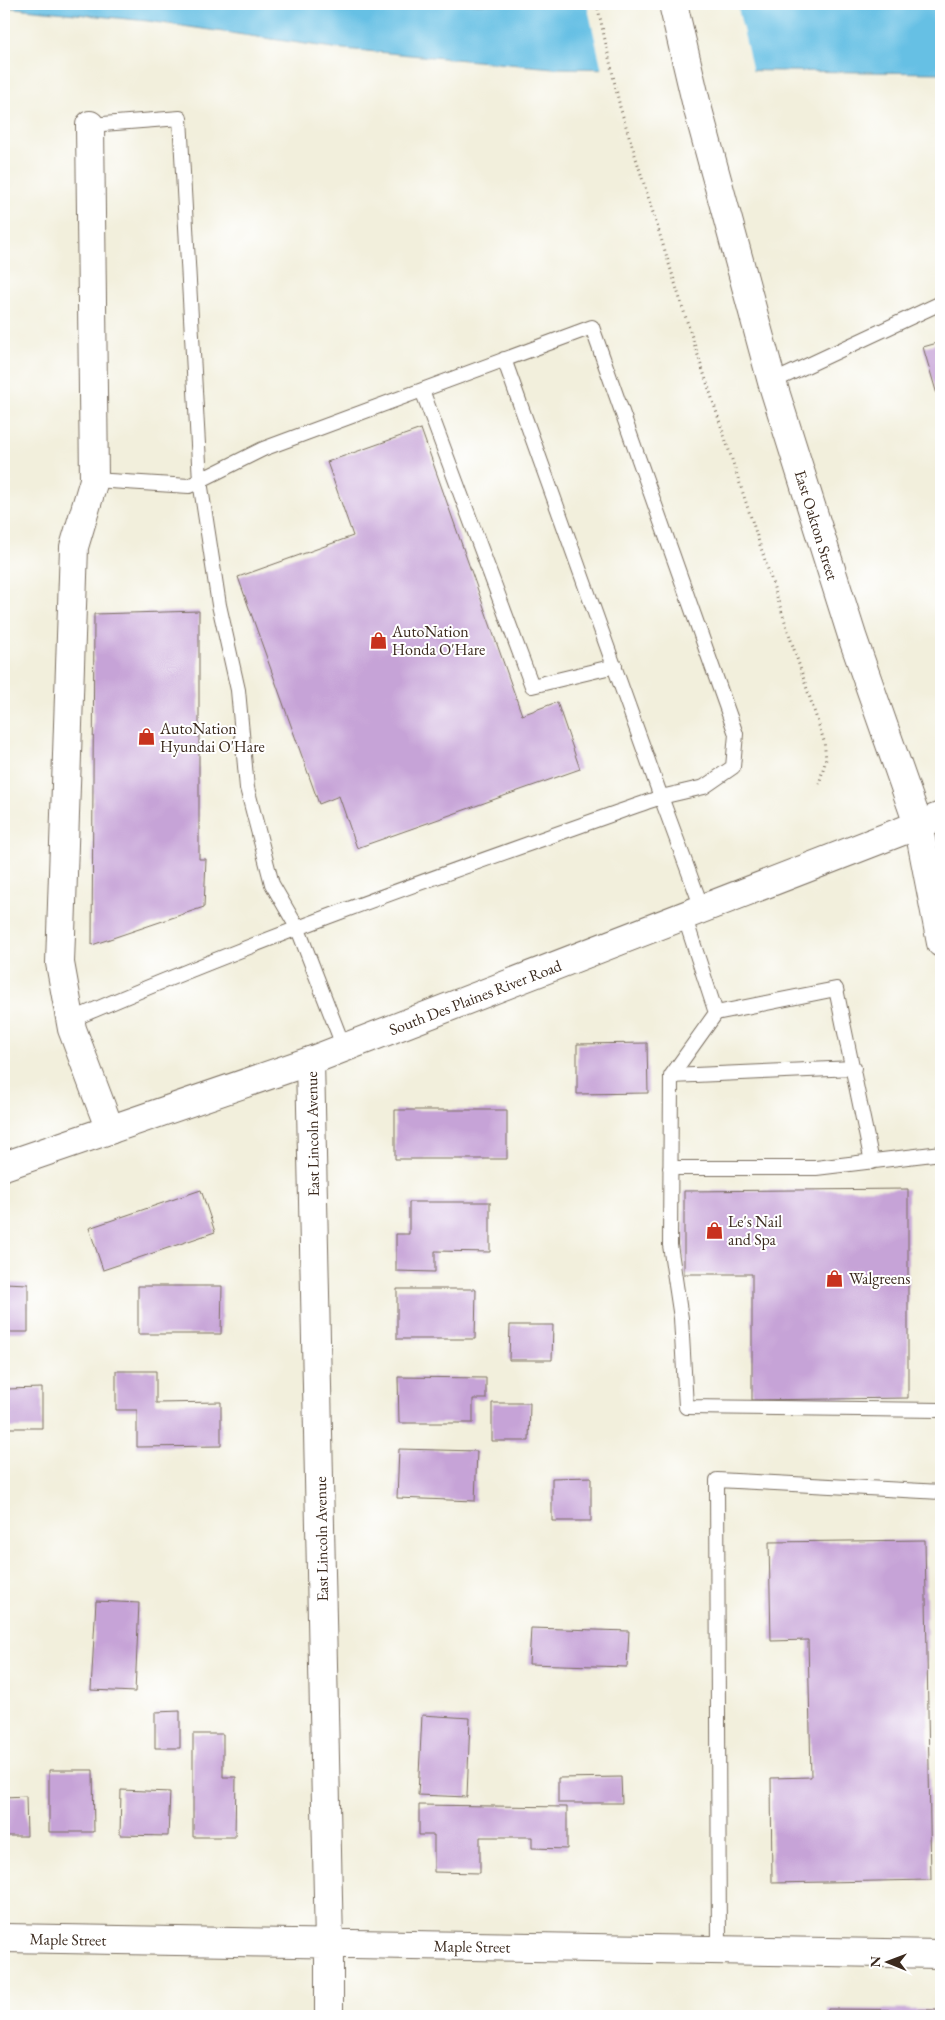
<svg xmlns="http://www.w3.org/2000/svg" width="945" height="2020" viewBox="0 0 945 2020" font-family="'EB Garamond',serif">
  <style>
    .water { fill: #66c0e4; stroke: #507581 }
    .pier { fill: #f2efdc }
    .building { fill: #c6a3d7 }
    .lines { fill: none; stroke-linecap: round; stroke-linejoin: round }
    .lane-casing { stroke: #7b6f60; stroke-width: 16 }
    .street-casing { stroke: #7b6f60; stroke-width: 30 }
    .secondary-casing { stroke: #7b6f60; stroke-width: 30 }
    .path { stroke: #7b6f60; stroke-width: 3; stroke-dasharray: 1 4; stroke-linecap: butt }
    .lane { stroke: #fff; stroke-width: 14 }
    .street { stroke: #fff; stroke-width: 28 }
    .secondary { stroke: #fff; stroke-width: 28 }
    .labels { text-anchor: middle; stroke-width: 4; stroke-linejoin: round; paint-order: stroke }
    .street-label { font-size: 16px; fill: #3b2a1e; stroke: #fff }
    .poi-label { font-size: 16px; fill: #3b2a1e; stroke: #fff; text-anchor: start }
  </style>
  <rect width="100%" height="100%" fill="#fff"/>
  <filter id="ink" filterUnits="userSpaceOnUse"><feTurbulence type="fractalNoise" baseFrequency=".02" numOctaves="2"/><feDisplacementMap in="SourceGraphic" scale="10" xChannelSelector="R" yChannelSelector="G"/><feConvolveMatrix kernelMatrix="1 2 1 2 8 2 1 2 1" color-interpolation-filters="sRGB"/></filter>
  <filter id="wash" filterUnits="userSpaceOnUse"><feTurbulence type="fractalNoise" baseFrequency=".0096" numOctaves="4" result="noise"/><feDisplacementMap in="SourceGraphic" scale="20" xChannelSelector="R" yChannelSelector="G"/><feGaussianBlur stdDeviation="1.12" result="paint"/><feColorMatrix in="noise" values="0 0 0 0 0 0 0 0 0 0 0 0 0 0 0 0 0 1.4 0 .05"/><feComposite in="paint" operator="in"/></filter>
  <g filter="url(#wash)">
    <rect width="100%" height="100%" fill="#f2efdc"/>
    <path class="water" d="M4 4H941V73L553 68 333 48 148 21 4 7Z"/>
    <path class="pier" d="M587 4H737L753 72 602 70Z"/>
    <g id="blocks">
      <path class="building" d="M941 342V408L923 347Z
        M421 429 522 715 557 702 580 769 357 848 339 796 319 804 238 577 353 536 327 462Z
        M199 611V859H206L204 907 92 945 94 614Z
        M647 1043 648 1093 577 1094V1044Z
        M395 1110H507V1159H395Z
        M908 1189V1398L752 1400V1274H684V1191Z
        M201 1190 215 1232 103 1270 89 1228Z
        M409 1202H490V1252L435 1251V1272L396 1271V1234H409Z
        M4 1283 28 1284V1332H4Z
        M138 1286H222L221 1334H138Z
        M397 1289H476L475 1339H397Z
        M510 1325H553L552 1360H509Z
        M116 1371H156V1403L221 1402V1446L137 1447V1410H116Z
        M398 1377 486 1378V1399H473V1423H399Z
        M42 1388V1428H6V1389Z
        M492 1403H530L529 1441H492Z
        M399 1449 477 1451 475 1501 397 1498Z
        M591 1477V1521H552V1478Z
        M925 1540 931 1880 772 1883 771 1778 811 1777 808 1640 771 1641 769 1542Z
        M96 1601 139 1603 135 1692 91 1690Z
        M531 1628 629 1631 627 1667 529 1664Z
        M180 1711V1748H155V1712Z
        M422 1715 470 1718 467 1797 418 1795Z
        M193 1734H223V1777H236L235 1837H193Z
        M49 1770H93L94 1832H49Z
        M621 1777 622 1803H558V1778Z
        M121 1790 170 1792 168 1836 120 1835Z
        M26 1796 27 1836H4V1797Z
        M419 1805 567 1807V1849L532 1848V1837H480V1873L434 1872V1835H419Z
        M828 2009 941 2010V2016H828Z"/>
    </g>
  </g>
  <g filter="url(#ink)">
    <use href="#blocks" fill-opacity="0" stroke="#7b6f60" stroke-width="1"/>
    <g class="lines">
      <defs>
        <path id="lane" d="M90 125 180 118 200 481 219 605 238 690 247 788 272 884 298 929 344 1048
          M772 382 941 303
          M422 390 532 686 615 666
          M94 480 189 486 263 449 592 327 736 734 733 767 704 787 661 797 504 359
          M684 915 716 1013 671 1076 670 1245 681 1318 686 1407 941 1410
          M716 1013 836 989 872 1162
          M71 1020C264 936 463 867 661 797L702 908
          M671 1076 854 1068
          M670 1168H816L941 1153
          M719 1950 717 1480 941 1492"/>
        <path id="street" d="M90 125 94 480 74 547 60 963 72 1029 110 1130
          M310 1061 329 1944V2016
          M4 1938 941 1954"/>
        <path id="secondary" d="M673 4 697 106 772 382 853 639 918 824 941 943
          M4 1166 310 1061 941 816"/>
      </defs>
      <use href="#lane" class="lane-casing"/>
      <use href="#street" class="street-casing"/>
      <use href="#secondary" class="secondary-casing"/>
      <path class="path" d="M597 4 620 107 690 331 824 741 826 759 819 784"/>
      <use href="#lane" class="lane"/>
      <use href="#street" class="street"/>
      <use href="#secondary" class="secondary"/>
    </g>
  </g>
  <defs>
    <symbol id="shop-bare" viewBox="-9 -9 18 18"><path d="M-5-2.5h2.3a2.7 3.5 0 0 1 5.4 0H5L5.5 6h-11ZM-1.5-2.5h3a1.5 2.3 0 0 0-3 0Z" fill="#c8321e" stroke="#fff" stroke-width="2.5" paint-order="stroke"/></symbol>
  </defs>
  <g fill-rule="evenodd">
    <use href="#shop-bare" x="366" y="628" width="25" height="25"/>
    <use href="#shop-bare" x="134" y="724" width="25" height="25"/>
    <use href="#shop-bare" x="702" y="1218" width="25" height="25"/>
    <use href="#shop-bare" x="822" y="1266" width="25" height="25"/>
  </g>
  <g class="labels">
    <g class="street-label">
      <text transform="translate(817 525) rotate(73)" y="6">East Oakton Street</text>
      <text transform="translate(475 997) rotate(-21)" y="6">South Des Plaines River Road</text>
      <text transform="translate(312 1134) rotate(-91)" y="6">East Lincoln Avenue</text>
      <text transform="translate(321 1539) rotate(-91)" y="6">East Lincoln Avenue</text>
      <text transform="translate(68 1939) rotate(1)" y="6">Maple Street</text>
      <text transform="translate(472 1946) rotate(1)" y="6">Maple Street</text>
    </g>
    <g class="poi-label">
      <text x="392" y="637">AutoNation<tspan x="392" dy="18">Honda O'Hare</tspan></text>
      <text x="160" y="734">AutoNation<tspan x="160" dy="18">Hyundai O'Hare</tspan></text>
      <text x="728" y="1227">Le's Nail<tspan x="728" dy="18">and Spa</tspan></text>
      <text x="849" y="1284">Walgreens</text>
    </g>
  </g>
  <rect width="945" height="2020" fill="none" stroke="#fff" stroke-width="20"/>
  <g transform="translate(888 1962) rotate(271)" stroke="#ffffff" stroke-width="4" paint-order="stroke">
  <path d="M0-4L9 19L0 12L-9 19Z" fill="#3b2a1e"/>
  <text y="-8" font-size="14" font-weight="bold" text-anchor="middle" fill="#3b2a1e">N</text>
  </g>
</svg>
